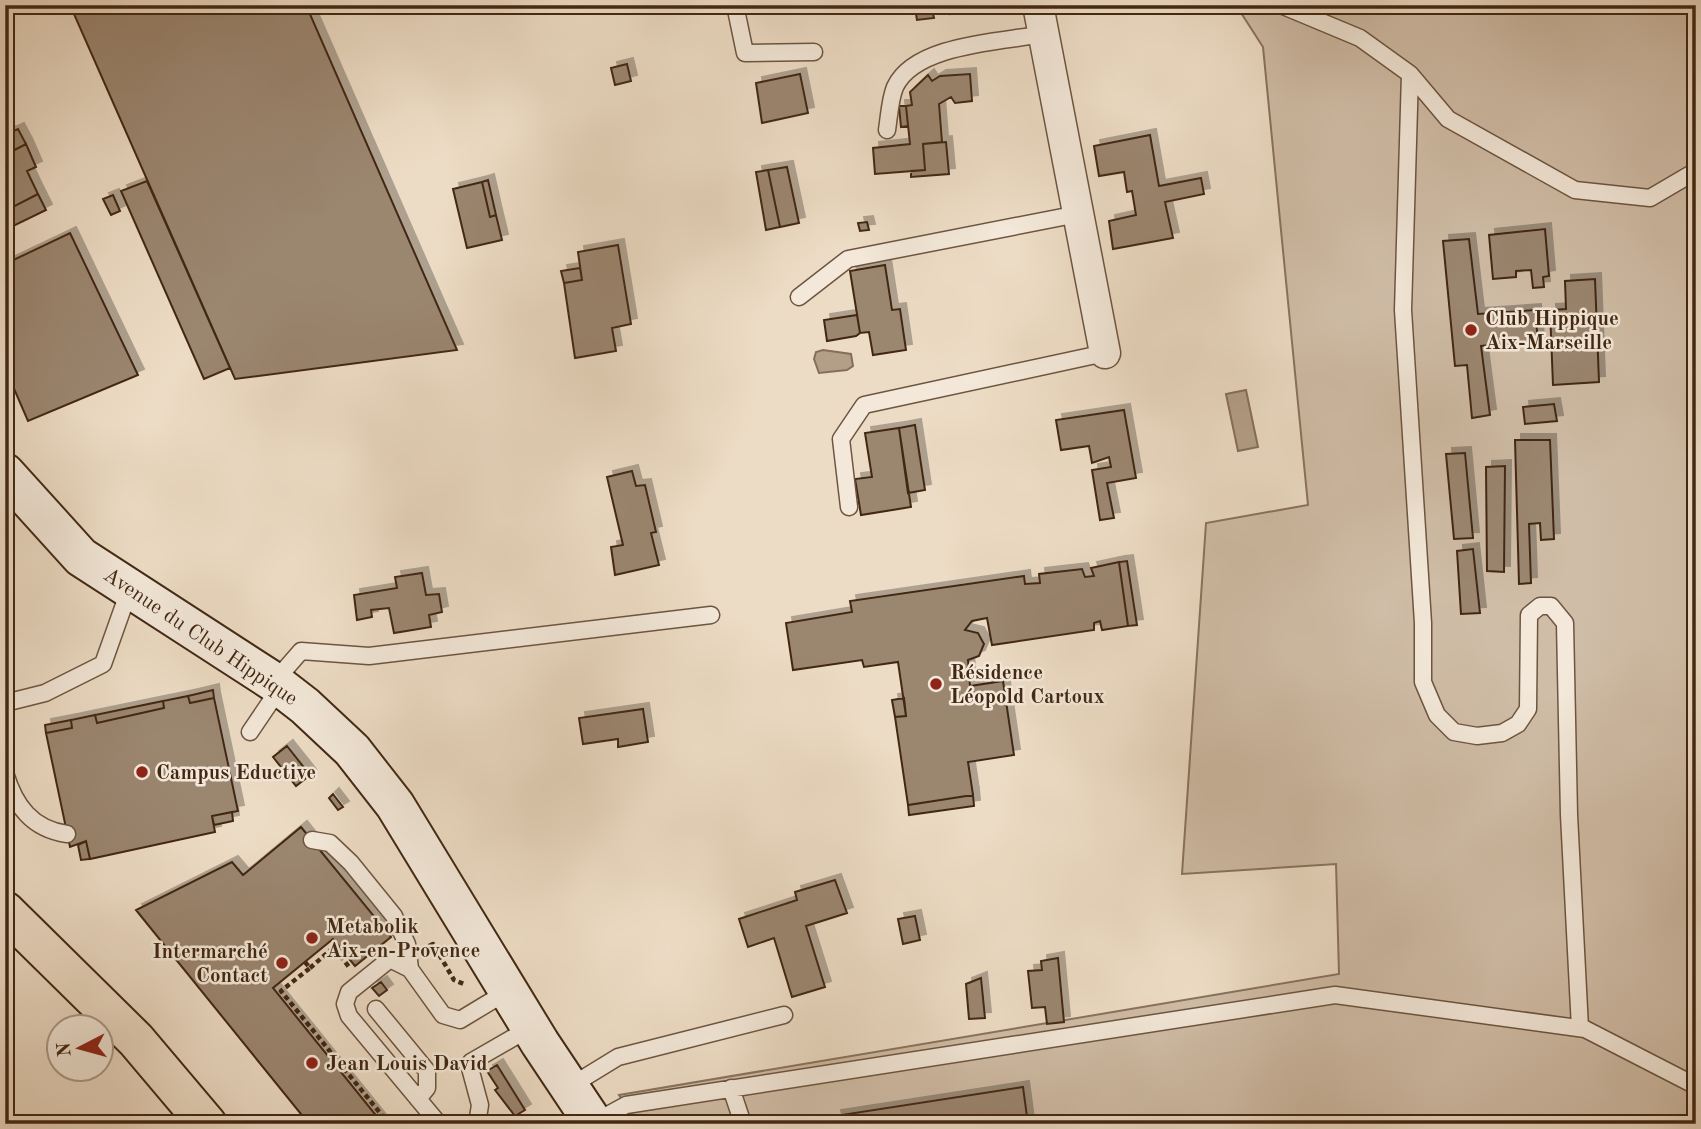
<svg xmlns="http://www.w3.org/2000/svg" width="1701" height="1129" viewBox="0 0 1701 1129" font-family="'Old Standard TT',serif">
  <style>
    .green { fill: #d0bda7; stroke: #89725d; stroke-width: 2 }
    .water { fill: #b39f88; stroke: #866f59; stroke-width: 2 }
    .building { fill: #9b8670; stroke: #422813; stroke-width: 2; filter: url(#shadow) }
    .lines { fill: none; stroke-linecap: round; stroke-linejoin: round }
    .lane-casing { stroke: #6d5540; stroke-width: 19 }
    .street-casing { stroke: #6d5540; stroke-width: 33 }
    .secondary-casing { stroke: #422813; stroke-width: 42 }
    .highway-casing { stroke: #422813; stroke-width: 42 }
    .path { stroke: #422813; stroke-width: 4.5; stroke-dasharray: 5 3.5; stroke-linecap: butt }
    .lane { stroke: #f3e8d9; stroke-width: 16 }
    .street { stroke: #f3e8d9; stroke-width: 30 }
    .secondary { stroke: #f3e8d9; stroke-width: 38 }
    .highway { stroke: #eddcc5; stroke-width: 38 }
    .poi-dot { fill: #8f2418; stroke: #f3e8d9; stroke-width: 2.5 }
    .labels { text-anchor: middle; stroke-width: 5; stroke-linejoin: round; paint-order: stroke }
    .poi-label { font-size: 21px; font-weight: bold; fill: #422813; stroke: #f3e8d9; text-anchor: start }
    .street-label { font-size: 21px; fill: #422813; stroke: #f3e8d9 }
  </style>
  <defs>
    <filter id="shadow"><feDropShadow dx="6" dy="-6" stdDeviation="0" flood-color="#0004"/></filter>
  </defs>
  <rect width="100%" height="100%" fill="#eddcc5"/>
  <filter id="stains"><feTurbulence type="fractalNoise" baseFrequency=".00286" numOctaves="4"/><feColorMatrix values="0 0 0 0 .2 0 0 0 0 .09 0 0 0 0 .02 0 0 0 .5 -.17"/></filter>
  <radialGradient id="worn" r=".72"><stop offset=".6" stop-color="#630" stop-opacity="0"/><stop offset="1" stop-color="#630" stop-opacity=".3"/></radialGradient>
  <path class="green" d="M1236 5H1696V1124H639L619 1095 1339 974 1336 864 1182 874 1206 523 1308 505 1263 47Z"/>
  <path class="water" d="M823 350 851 354 853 366 847 370 819 373 814 359 816 352Z
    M1246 390 1258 447 1238 451 1226 394Z"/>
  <path class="building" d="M70 5H306L457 350 235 379Z
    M890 5H908V8L891 11Z
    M931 5 934 18 917 20 915 8Z
    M949 5H969L970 11 950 14Z
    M627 64 631 81 615 85 611 68Z
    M800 74 808 113 762 123 756 83Z
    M970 74 972 101 955 103 951 97 939 104 942 142 923 144 925 170 875 174 873 148 910 144 906 106 912 105 910 92 928 75 932 81 940 76Z
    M899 106H906L908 126 901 127Z
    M5 124 9 133 18 129 26 144 5 155Z
    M1150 135 1159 186 1201 178 1204 194 1165 202 1173 238 1113 249 1109 221 1136 215 1132 191 1127 192 1124 172 1099 176 1094 146Z
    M946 142 949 174 911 177V171L925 170 923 144Z
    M26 144 36 167 27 171 38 194 11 208 5 196V155Z
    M787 167 799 223 780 227 768 170Z
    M768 170 780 227 766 230 756 172Z
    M488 180 496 215 490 217 482 182Z
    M147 181 230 368 204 379 121 191Z
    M482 182 490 217 496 215 502 240 467 248 453 189Z
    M38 194 46 210 5 230V196L11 208Z
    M113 195 120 211 111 215 103 199Z
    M867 222 869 230 860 231 858 223Z
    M1545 229 1549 276 1543 277 1544 287 1533 288 1531 270 1516 271V277L1493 279 1489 235Z
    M70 233 138 375 28 421 5 368V264Z
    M1469 239 1478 314 1535 310 1538 341 1481 346 1490 415 1472 418 1467 365 1455 366 1443 241Z
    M618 245 631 324 612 328 616 351 575 358 564 283 582 280 578 252Z
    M885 265 892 310 900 309 906 350 873 355 869 332 860 333 850 271Z
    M580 268 582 280 564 283 561 271Z
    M1595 279 1599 382 1553 385 1550 310 1566 309 1565 281Z
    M857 315 860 333 856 336 827 341 824 320Z
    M1554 404 1557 421 1525 424 1523 407Z
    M1124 410 1136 478 1107 483 1114 518 1100 520 1092 470 1111 467 1109 457 1092 463 1089 446 1061 450 1056 420Z
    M915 425 925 490 908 493 899 428Z
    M899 428 911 507 861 515 855 479 872 477 865 433Z
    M1515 440H1550L1554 539 1541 540 1540 523 1529 524 1531 583 1519 584Z
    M1465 453 1473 538 1454 539 1446 454Z
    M1505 466 1504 572 1487 571 1486 467Z
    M632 471 636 486 645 485 656 532 651 533 659 565 615 575 611 547 623 545 607 477Z
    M1473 549 1480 613 1461 614 1457 551Z
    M1127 561 1137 625 1128 626 1119 562Z
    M1119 562 1128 626 1102 630 1100 621 1094 623V630L992 645 987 618 972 621 965 630 978 633 984 644 979 656 968 660 970 686 1003 681 1014 755 968 762 973 795 908 805 895 717 906 716 898 662 864 667 862 660 793 670 786 623 852 612 850 601 1024 576 1025 584 1040 583 1039 574 1082 569 1085 577 1094 576 1091 568Z
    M422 573 426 595 439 594 442 612 429 615 431 627 394 633 389 608 371 610 372 617 357 620 354 595 397 588 395 577Z
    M213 690 214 698 190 703 188 696Z
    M188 696 190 703 214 698 238 811 212 816 215 832 90 859 86 841 70 847 46 733 72 728 71 720 95 715 97 723 164 708 163 701Z
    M904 698 906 716 895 717 892 700Z
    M163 701 164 708 97 723 95 715Z
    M643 709 648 742 618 747V739L583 744 579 718Z
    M71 720 72 728 46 733 45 725Z
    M287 746 310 775 296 786 273 757Z
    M333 794 343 807 338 810 329 798Z
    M973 795 974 806 909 815 908 805Z
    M232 812 233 821 214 825 212 816Z
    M301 827 391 937 355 966 333 939 273 988 383 1124H309L136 910 232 862 243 875Z
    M86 841 90 859 81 860 78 845Z
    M835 880 847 913 806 926 825 987 792 997 774 938 748 947 739 919 797 900 795 892Z
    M915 916 920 940 903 944 898 919Z
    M1058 958 1064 1022 1047 1024 1045 1007 1032 1008 1028 971 1042 970 1041 961Z
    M981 978 985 1018 969 1019 966 984Z
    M381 982 387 990 379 996 372 988Z
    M497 1065 525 1110 515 1116 495 1090 498 1088 487 1071Z
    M1023 1087 1028 1124H837L835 1116Z"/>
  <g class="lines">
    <defs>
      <path id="lane" d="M735 5 745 53 814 52
        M1281 5 1360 38 1410 74 1403 310 1423 623V682L1437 715 1454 732 1477 736 1502 733 1518 724 1528 709 1529 615 1540 606H1551L1565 623 1569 815 1580 1028
        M1410 74 1448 119 1575 190 1650 198 1696 171
        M887 130C889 117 890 99 895 87 915 44 1001 42 1043 34
        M799 297 848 259 1078 214
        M849 507 841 439 864 405 1105 353
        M5 703 45 693 103 664 130 588
        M250 732 271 701 274 682 301 651 369 656 711 615
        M5 773C15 806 32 829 67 834
        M312 840 330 843 351 863 394 916 407 944 410 969
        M376 1009 427 1071V1088L418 1099
        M569 1087 618 1057 784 1015
        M731 1088 743 1124
        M593 1123 626 1105 1335 995 1585 1029 1696 1086
        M439 1124 349 1016 345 1004 349 992 390 959 410 969 443 1015 460 1020 508 991
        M477 1124 480 1105 470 1068 471 1062 530 1028"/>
      <path id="street" d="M1038 5 1105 353"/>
      <path id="secondary" d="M5 473 81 557 274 682 305 706 352 750 395 805 540 1043 594 1124"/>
      <path id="highway" d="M5 911 136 1040 207 1124"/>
    </defs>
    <use href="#lane" class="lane-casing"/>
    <use href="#street" class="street-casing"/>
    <use href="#secondary" class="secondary-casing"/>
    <use href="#highway" class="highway-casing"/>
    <path class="path" d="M429 946 433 944 454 980 464 984
      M305 962 310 968 281 991 389 1124
      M310 968 334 947 349 967"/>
    <use href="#lane" class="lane"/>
    <use href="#street" class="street"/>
    <use href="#secondary" class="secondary"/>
    <use href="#highway" class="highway"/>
  </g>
  <g class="poi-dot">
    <circle cx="1471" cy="330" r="7"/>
    <circle cx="936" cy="684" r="7"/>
    <circle cx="142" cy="772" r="7"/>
    <circle cx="312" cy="938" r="7"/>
    <circle cx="282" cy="963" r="7"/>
    <circle cx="312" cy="1063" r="7"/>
  </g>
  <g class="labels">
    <g class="poi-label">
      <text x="1485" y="325">Club Hippique<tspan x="1485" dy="24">Aix-Marseille</tspan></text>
      <text x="950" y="679">Résidence<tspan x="950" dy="24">Léopold Cartoux</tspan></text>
      <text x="156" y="779">Campus Eductive</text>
      <text x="326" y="933">Metabolik<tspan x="326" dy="24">Aix-en-Provence</tspan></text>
      <text x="268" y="958" text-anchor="end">Intermarché<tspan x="268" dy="24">Contact</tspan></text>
      <text x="326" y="1070">Jean Louis David</text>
    </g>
    <g class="street-label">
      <text transform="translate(201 636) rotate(34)" y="7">Avenue du Club Hippique</text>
    </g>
  </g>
  <rect width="1701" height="1129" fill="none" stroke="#eddcc5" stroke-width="28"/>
  <rect x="7" y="7" width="1687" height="1115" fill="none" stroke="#422813" stroke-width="3.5"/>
  <rect x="14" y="14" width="1673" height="1101" fill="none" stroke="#422813" stroke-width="2"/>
  <g transform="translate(80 1048) rotate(264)"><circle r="33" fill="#f3e8d9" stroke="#ac9b8a" stroke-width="2"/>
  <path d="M0-5L12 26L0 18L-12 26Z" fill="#8f2418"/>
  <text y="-10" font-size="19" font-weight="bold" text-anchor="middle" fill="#422813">N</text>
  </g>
  <rect width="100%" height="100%" filter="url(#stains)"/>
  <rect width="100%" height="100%" fill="url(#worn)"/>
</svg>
